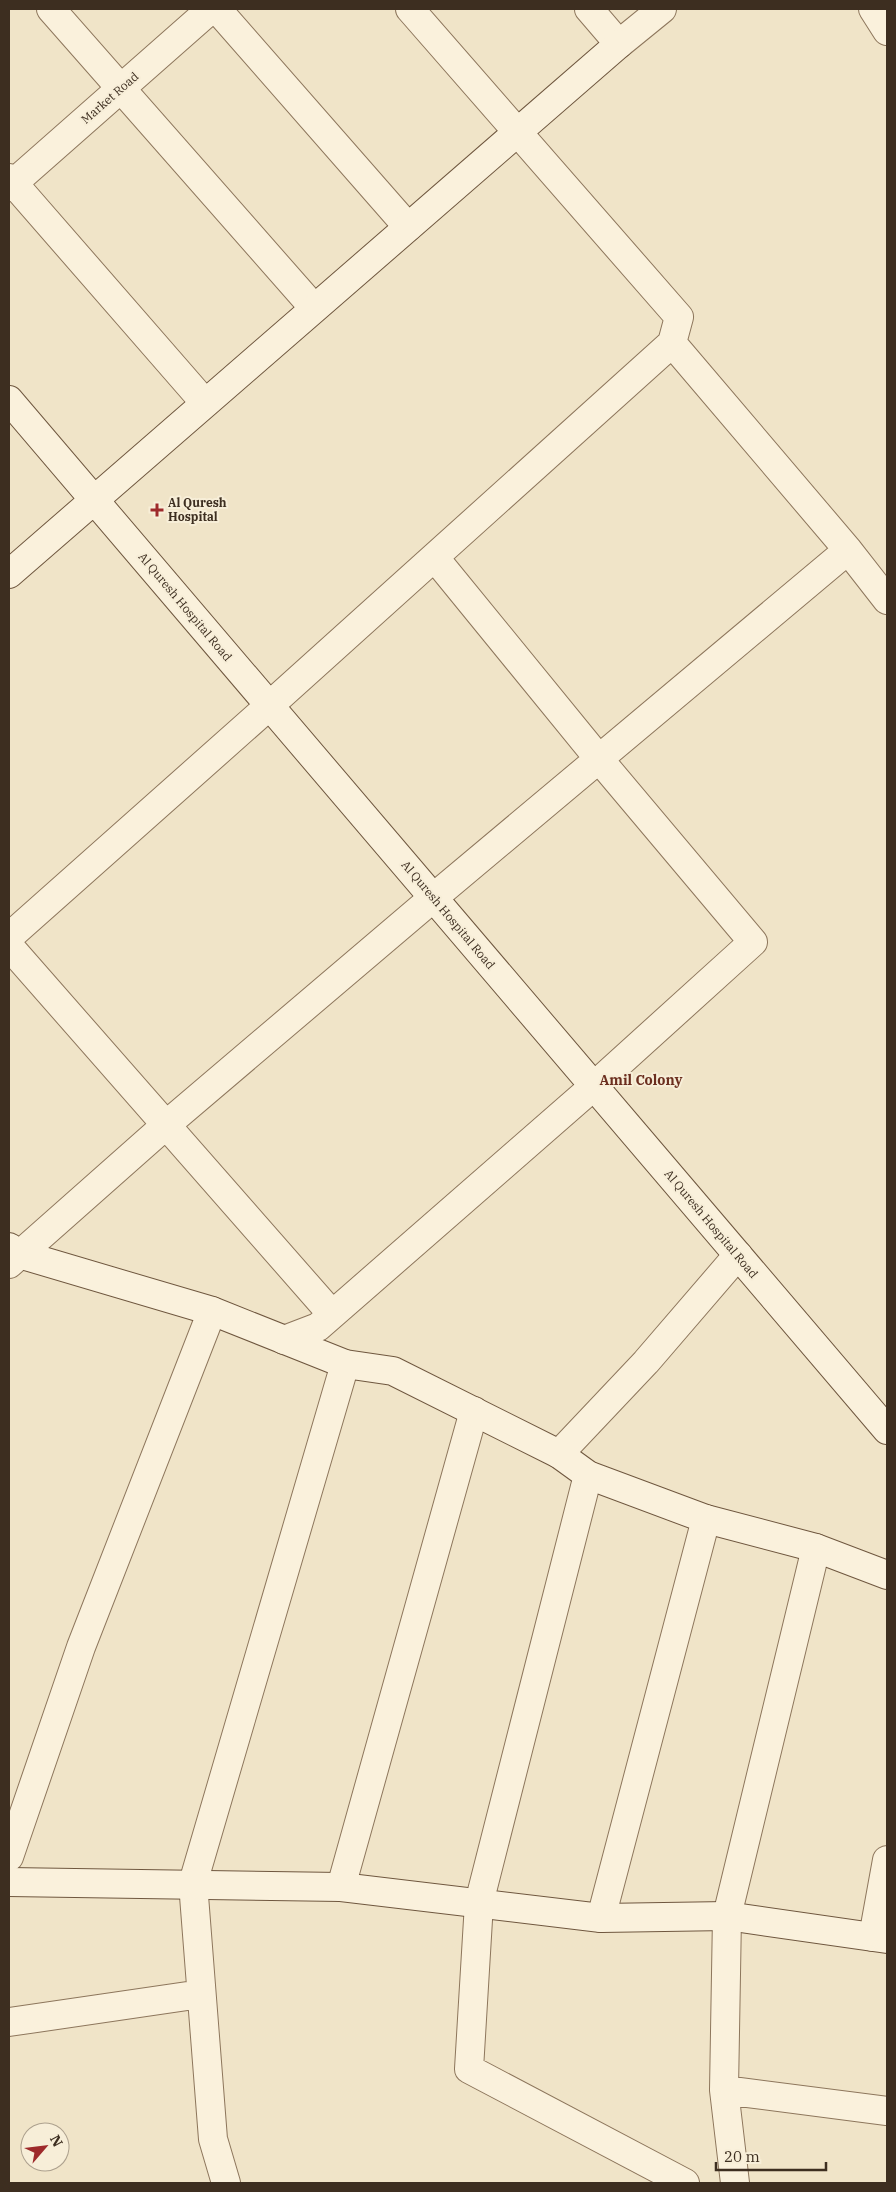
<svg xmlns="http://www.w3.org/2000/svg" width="896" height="2192" viewBox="0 0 896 2192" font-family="'IBM Plex Serif',serif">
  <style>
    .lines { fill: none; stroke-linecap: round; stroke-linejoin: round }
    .street-casing { stroke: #8d765c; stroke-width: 30 }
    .secondary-casing { stroke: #6f573f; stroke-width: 30 }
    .street { stroke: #faf1dc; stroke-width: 28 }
    .secondary { stroke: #faf1dc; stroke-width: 28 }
    .poi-dot { fill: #9e2a2b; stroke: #f7eed8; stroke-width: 2 }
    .labels { text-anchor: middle; stroke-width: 4; stroke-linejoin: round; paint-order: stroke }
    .street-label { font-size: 12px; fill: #3d2e20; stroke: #f7eed8 }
    .poi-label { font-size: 12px; font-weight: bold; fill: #3d2e20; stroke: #f7eed8; text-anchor: start }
    .neighbourhood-label { font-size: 14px; font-weight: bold; fill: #6b2e1e; stroke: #f7eed8 }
  </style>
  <rect width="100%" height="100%" fill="#f0e4c8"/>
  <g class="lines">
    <defs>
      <path id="street" d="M51 9 314 308
        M217 9 408 227
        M589 9 619 44 662 9
        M873 9 887 31
        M9 178 205 403
        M9 187 211 9
        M672 343 848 550 887 600
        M9 937 269 706 672 343 679 317 410 9
        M9 946 331 1313
        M9 1264 166 1125 433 898 848 550
        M284 1340 318 1327 594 1086 753 942 599 759 435 558
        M559 1454 646 1362 738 1255
        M588 1475 479 1903 469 2069 685 2183
        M9 1857 81 1647 212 1311
        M341 1887 474 1411
        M601 1918 706 1519
        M873 1937 887 1860
        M9 2022 201 1994
        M724 2090 887 2111
        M226 2183 213 2139 193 1883 345 1364
        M735 2183 724 2090 727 1916 816 1548"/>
      <path id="secondary" d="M9 400 887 1430
        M9 574 619 44
        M9 1247 19 1254 212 1311 345 1364 393 1371 559 1454 588 1475 706 1519 816 1548 887 1575
        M9 1882 341 1887 601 1918 727 1916 887 1939"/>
    </defs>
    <use href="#street" class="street-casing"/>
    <use href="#secondary" class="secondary-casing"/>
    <use href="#street" class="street"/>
    <use href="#secondary" class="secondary"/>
  </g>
  <path class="poi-dot" d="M154.5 502.5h5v5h5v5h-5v5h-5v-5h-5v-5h5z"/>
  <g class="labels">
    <g class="street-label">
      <text transform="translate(110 98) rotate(-41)" y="4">Market Road</text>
      <text transform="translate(185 607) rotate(50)" y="4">Al Quresh Hospital Road</text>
      <text transform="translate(448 915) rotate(50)" y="4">Al Quresh Hospital Road</text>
      <text transform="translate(711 1224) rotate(50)" y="4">Al Quresh Hospital Road</text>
    </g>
    <g class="poi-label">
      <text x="168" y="507">Al Quresh<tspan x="168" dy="14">Hospital</tspan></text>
    </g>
    <g class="neighbourhood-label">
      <text x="641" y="1085">Amil Colony</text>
    </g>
  </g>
  <rect width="896" height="2192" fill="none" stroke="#3d2e20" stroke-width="20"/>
  <g transform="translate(45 2147) rotate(62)"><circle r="24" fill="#f7eed8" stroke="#ada18e"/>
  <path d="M0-4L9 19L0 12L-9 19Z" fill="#9e2a2b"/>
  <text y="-8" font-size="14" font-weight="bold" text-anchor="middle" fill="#3d2e20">N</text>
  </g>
  <path d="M716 2162v8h110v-8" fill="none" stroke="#3d2e20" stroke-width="2.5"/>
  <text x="724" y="2162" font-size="15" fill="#3d2e20" stroke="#f7eed8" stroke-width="4" paint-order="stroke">20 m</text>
</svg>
